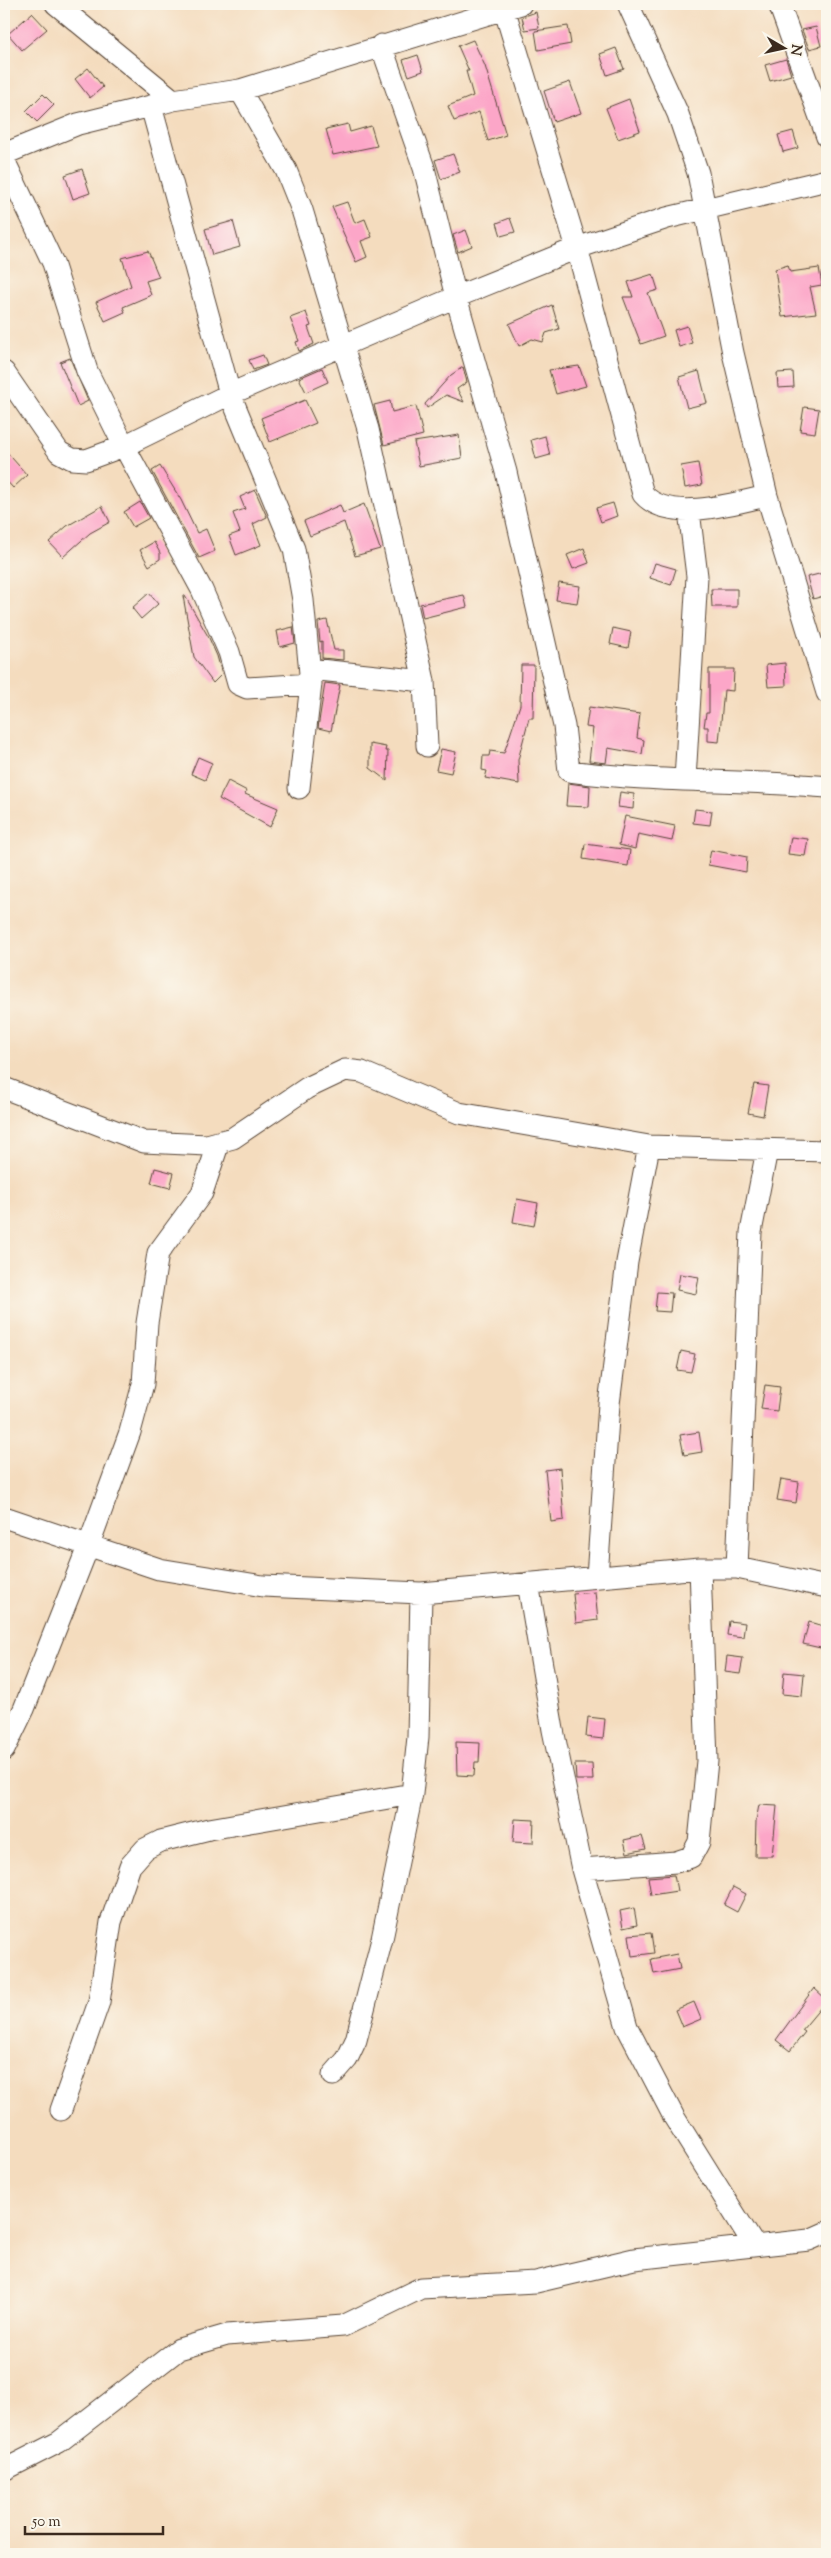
<svg xmlns="http://www.w3.org/2000/svg" width="831" height="2558" viewBox="0 0 831 2558" font-family="'Sorts Mill Goudy',serif">
  <style>
    .building { fill: #fca6c8 }
    .lines { fill: none; stroke-linecap: round; stroke-linejoin: round }
    .street-casing { stroke: #574536; stroke-width: 23 }
    .street { stroke: #fff; stroke-width: 21 }
  </style>
  <rect width="100%" height="100%" fill="#fbf7ec"/>
  <filter id="ink" filterUnits="userSpaceOnUse"><feTurbulence type="fractalNoise" baseFrequency=".02" numOctaves="2"/><feDisplacementMap in="SourceGraphic" scale="10" xChannelSelector="R" yChannelSelector="G"/><feConvolveMatrix kernelMatrix="1 2 1 2 8 2 1 2 1" color-interpolation-filters="sRGB"/></filter>
  <filter id="wash" filterUnits="userSpaceOnUse"><feTurbulence type="fractalNoise" baseFrequency=".0096" numOctaves="4" result="noise"/><feDisplacementMap in="SourceGraphic" scale="20" xChannelSelector="R" yChannelSelector="G"/><feGaussianBlur stdDeviation="1.12" result="paint"/><feColorMatrix in="noise" values="0 0 0 0 0 0 0 0 0 0 0 0 0 0 0 0 0 1.4 0 .05"/><feComposite in="paint" operator="in"/></filter>
  <g filter="url(#wash)">
    <rect width="100%" height="100%" fill="#f4dcbe"/>
    <g id="blocks">
      <path class="building" d="M536 12 539 28 525 30 522 17Z
        M32 13 47 29 22 50 8 34Z
        M568 26 571 44 538 50 535 31Z
        M816 27 821 46 809 49 802 30Z
        M473 40 485 66 506 135 488 141 479 112 454 121 448 106 473 96 466 71H469L458 46Z
        M616 48 624 69 607 75 600 54Z
        M418 55 423 71 409 76 403 60Z
        M786 59 791 75 770 81 765 65Z
        M88 68 103 87 90 98 75 79Z
        M570 82 581 113 554 122 544 91Z
        M43 94 54 105 37 122 26 111Z
        M629 99 640 131 618 139 606 108Z
        M348 124 350 132 371 126 377 146 333 155 326 129Z
        M793 131 798 148 783 152 778 135Z
        M453 154 460 172 441 179 435 160Z
        M82 169 90 193 73 199 65 175Z
        M347 202 355 223 365 219 372 237 361 241 367 257 356 262 332 207Z
        M510 218 515 232 501 236 497 223Z
        M233 221 240 247 212 255 205 229Z
        M466 230 472 246 458 252 453 235Z
        M148 251 159 277 146 281 151 295 123 307 125 312 105 321 96 302 131 286 122 258Z
        M788 265 790 272 819 268 822 285 810 287 816 313 782 317 775 269Z
        M653 274 658 290 648 293 664 336 641 344 623 297H633L628 282Z
        M552 305 559 329 546 333 543 342 532 339 519 346 509 324Z
        M306 312 311 326 308 327 314 344 299 351 296 342 299 341 290 318Z
        M687 326 692 343 679 347 674 330Z
        M263 355 267 365 253 370 249 360Z
        M70 358 88 401 78 406 60 362Z
        M579 366 586 386 556 394 549 370Z
        M463 367 467 382 457 389 464 402 446 395 427 408 425 404 451 375Z
        M322 368 328 382 306 392 299 378Z
        M699 371 707 403 687 408 679 377Z
        M793 372 794 387 778 388 777 373Z
        M305 400 316 423 270 442 261 418Z
        M390 401 392 412 416 406 423 435 384 445 374 405Z
        M804 407 819 409 815 433 800 431Z
        M459 435 462 458 419 466 414 442Z
        M545 436 550 455 536 459 531 440Z
        M4 449 27 475 13 488 4 478Z
        M698 463 702 485 685 488 681 466Z
        M160 466 181 500 197 533 206 529 215 551 199 558 152 471Z
        M255 490 267 517 253 524 261 545 236 555 229 536 240 532 233 513 245 509 240 497Z
        M140 502 149 518 133 527 124 512Z
        M613 503 617 516 601 522 596 508Z
        M364 504 380 549 355 556 344 522 310 536 304 521 340 505 343 513Z
        M102 506 110 522 90 533 63 557 49 542 67 526Z
        M154 542 160 553V559L149 566 140 550Z
        M584 548 589 563 573 569 567 555Z
        M655 563 676 569 671 585 650 578Z
        M823 573 827 595 813 599 807 577Z
        M559 583 580 586 577 603 556 600Z
        M711 589H737V607H712Z
        M149 593 158 604 141 619 132 608Z
        M464 595 467 607 423 618 420 604Z
        M183 596H185L209 638 217 656 222 674 213 683 194 657Z
        M327 620 334 650H343V660L322 658V641L320 642 318 622Z
        M293 627 295 643 280 647 277 631Z
        M613 628 631 632 628 648 610 644Z
        M785 663 786 686 768 687 766 665Z
        M521 665H534L533 718H529L518 760 519 784 485 778 487 771 482 770 483 756H489L490 751 504 753 520 705Z
        M709 669H734L733 691 724 690 719 742 708 741V727H704L706 713H709Z
        M325 683 340 685 331 731 318 728Z
        M589 707 640 714 637 738 644 740 642 754 608 748 606 763 589 761 593 728 586 727Z
        M370 744 386 747 385 751H388L387 781 370 768Z
        M441 749 456 752 451 773 436 770Z
        M198 757 212 763 205 780 191 774Z
        M228 781 247 791 245 794 278 808 270 827 219 799Z
        M568 783 590 786 589 807 566 806Z
        M620 792 634 794 633 809 618 807Z
        M695 809 712 811 710 825 693 823Z
        M625 816 675 826 672 841 638 834 635 849 619 845Z
        M791 837 808 839 805 856 788 854Z
        M585 844 630 850 628 866 583 859Z
        M711 850 747 857 746 872 708 865Z
        M754 1084 768 1086 763 1116 748 1113Z
        M155 1168 174 1173 170 1188 151 1183Z
        M517 1199 538 1203 534 1226 513 1222Z
        M680 1274 699 1277 696 1294 677 1290Z
        M657 1292 672 1293 670 1312 655 1311Z
        M681 1351 695 1354 691 1372 677 1370Z
        M765 1385 780 1387 777 1411 761 1409Z
        M699 1432 702 1452 684 1455 680 1435Z
        M560 1468 564 1520 551 1522 545 1470Z
        M781 1479 799 1482 796 1503 777 1500Z
        M595 1592 598 1620 576 1623 573 1594Z
        M729 1621 745 1623 743 1637 727 1635Z
        M809 1622 827 1627 825 1649 803 1644Z
        M727 1656 743 1658 740 1674 725 1672Z
        M784 1672 804 1674 802 1696 782 1694Z
        M588 1717 605 1719 603 1739 586 1737Z
        M456 1742 480 1743 479 1762H475L474 1776 457 1775Z
        M575 1764H592L593 1780H576Z
        M759 1805 777 1806 772 1856H755L756 1821Z
        M515 1819 534 1820 533 1843 513 1842Z
        M642 1836 646 1849 627 1853 624 1840Z
        M674 1875 677 1891 651 1895 648 1877Z
        M733 1887 746 1894 737 1912 724 1905Z
        M634 1908 637 1925 623 1928 620 1911Z
        M651 1933 654 1953 632 1956 629 1935Z
        M677 1954 680 1969 654 1974 651 1959Z
        M814 1988 827 2000 802 2030 805 2032 790 2051 776 2040Z
        M694 2002 701 2019 682 2027 675 2010Z"/>
    </g>
  </g>
  <g filter="url(#ink)">
    <use href="#blocks" fill-opacity="0" stroke="#574536" stroke-width="1"/>
    <g class="lines">
      <defs>
        <path id="street" d="M56 4 173 100
          M628 4 678 114 698 173 733 353 767 496 827 693
          M779 4 827 137
          M504 8 577 248 643 494C669 524 733 503 767 496
          M381 45 424 168 456 297 506 472 564 726 569 771C655 783 741 779 827 787
          M240 90 286 170 302 210 368 429 424 681 427 746
          M4 154 78 124 151 106
          M4 160 53 263 87 371 124 446 202 590 229 652 238 684 247 688 311 684
          M4 372 59 452 72 459 86 460 124 446 230 394 456 297 577 248 667 218 827 180
          M310 669 424 681
          M685 780 697 576 689 511
          M299 788 311 684 303 600 294 549 230 394 151 106 173 100 240 90 521 4
          M4 1088 144 1142 207 1145 233 1138 307 1088 345 1070 362 1072 459 1113 649 1146 827 1151
          M4 1517 159 1569 263 1586 421 1593 700 1568H737L827 1587
          M737 1568 751 1232 767 1150
          M597 1577 609 1404 627 1262 649 1146
          M528 1583 553 1730 582 1869 627 2027 674 2117 754 2245
          M4 1750 24 1709 88 1547 130 1432 143 1384 147 1323 158 1253 202 1193 219 1142
          M582 1869 676 1862 691 1857 699 1842 707 1761 700 1568
          M333 2075 347 2059 356 2040 382 1939 412 1794 418 1737 421 1593
          M61 2110 99 2002 111 1922 130 1866 145 1849 161 1841 209 1829 412 1794
          M4 2470 59 2442 179 2349 227 2335 343 2326 421 2288 536 2282 634 2259 809 2240 827 2232"/>
      </defs>
      <use href="#street" class="street-casing"/>
      <use href="#street" class="street"/>
    </g>
  </g>
  <rect width="831" height="2558" fill="none" stroke="#fbf7ec" stroke-width="20"/>
  <g transform="translate(784 48) rotate(99)" stroke="#fbf7ec" stroke-width="4" paint-order="stroke">
  <path d="M0-4L9 19L0 12L-9 19Z" fill="#3b2a1e"/>
  <text y="-8" font-size="14" font-weight="bold" text-anchor="middle" fill="#3b2a1e">N</text>
  </g>
  <path d="M25 2526v8h138v-8" fill="none" stroke="#3b2a1e" stroke-width="2.5"/>
  <text x="32" y="2526" font-size="15" fill="#3b2a1e" stroke="#fbf7ec" stroke-width="4" paint-order="stroke">50 m</text>
</svg>
